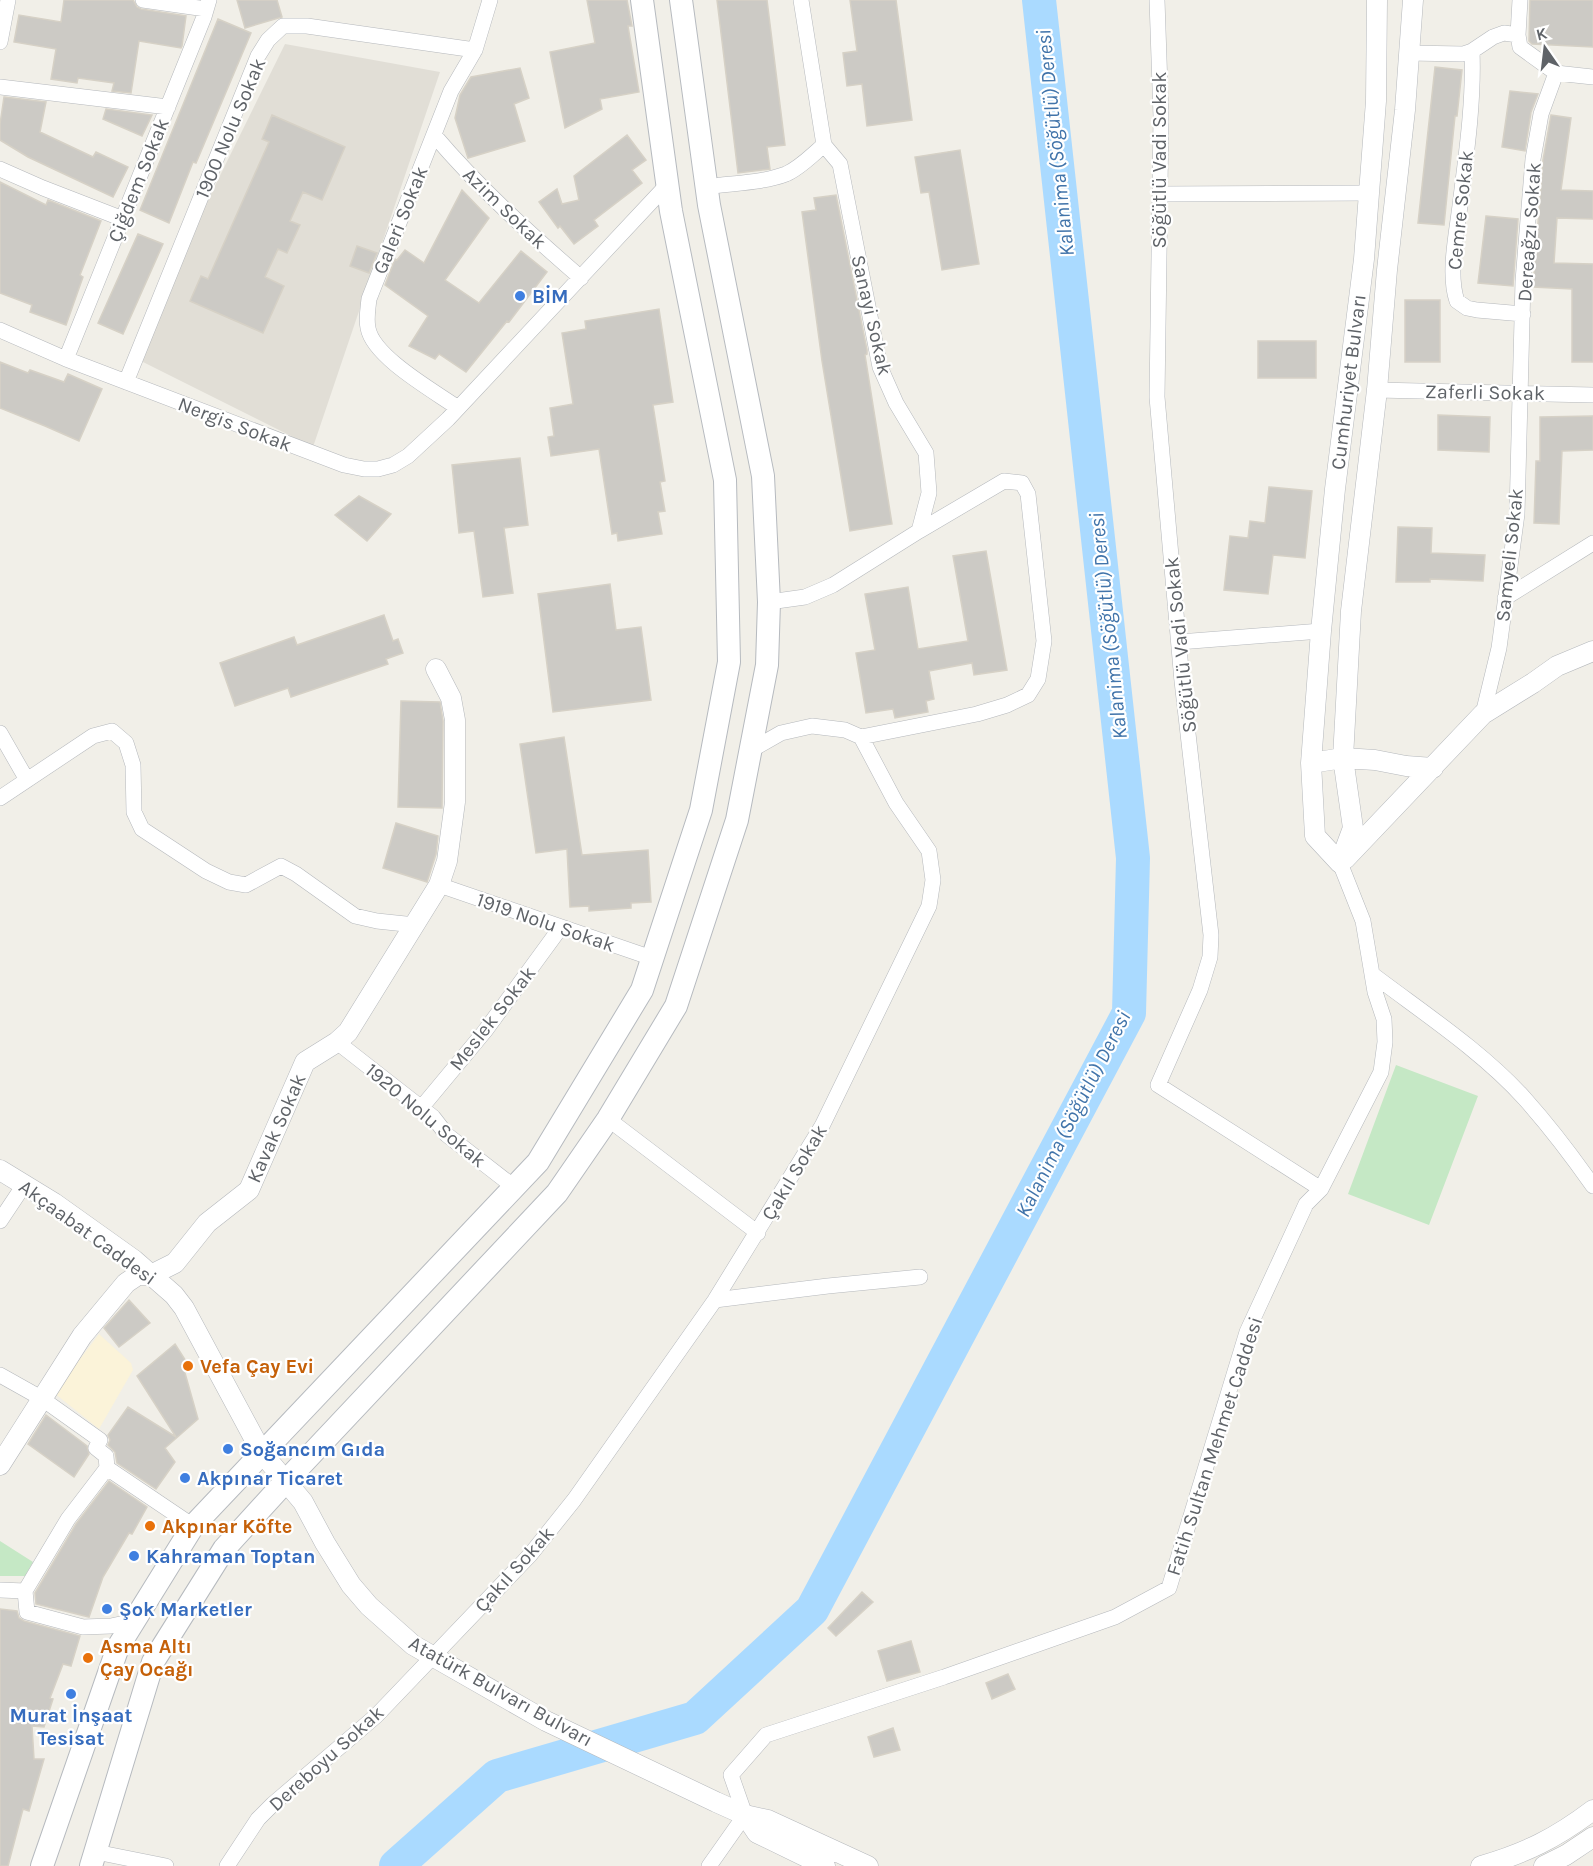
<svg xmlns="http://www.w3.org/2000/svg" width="1593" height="1866" viewBox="0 0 1593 1866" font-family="Karla,sans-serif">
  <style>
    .education { fill: #e1ded6 }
    .green { fill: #c5e8c5 }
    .sand { fill: #fbf3d9 }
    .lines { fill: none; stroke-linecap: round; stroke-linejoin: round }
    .river { stroke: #aadaff; stroke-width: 34 }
    .building { fill: #cccac5; stroke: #d6d1c6; stroke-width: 1.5 }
    .minor-casing { stroke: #b5b8bc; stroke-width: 16 }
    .tertiary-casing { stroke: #b5b8bc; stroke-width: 21 }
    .secondary-casing { stroke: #b6babf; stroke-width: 24 }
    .minor { stroke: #fff; stroke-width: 15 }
    .tertiary { stroke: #fff; stroke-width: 20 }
    .secondary { stroke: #fff; stroke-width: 22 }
    .shop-dot { fill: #3f7fe0; stroke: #fff; stroke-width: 2 }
    .food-dot { fill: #e8710a; stroke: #fff; stroke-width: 2 }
    .labels { text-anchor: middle; stroke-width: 4.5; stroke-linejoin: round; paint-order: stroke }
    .street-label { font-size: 20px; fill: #5f6368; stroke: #fff }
    .shop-label { font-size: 20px; font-weight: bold; fill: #366cbe; stroke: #fff; text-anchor: start }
    .food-label { font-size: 20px; font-weight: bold; fill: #c56008; stroke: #fff; text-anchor: start }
    .water-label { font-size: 21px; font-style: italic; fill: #4174aa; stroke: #fff }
  </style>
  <rect width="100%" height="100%" fill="#f1efe8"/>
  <path class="education" d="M285 44 440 72 313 447 131 356Z"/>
  <path class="green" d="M1396 1065 1478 1096 1429 1225 1348 1194Z
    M0 1541 33 1562 25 1576H0Z"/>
  <path class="sand" d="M99 1334 131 1363 133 1370 99 1429 54 1393Z"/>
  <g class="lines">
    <path class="river" d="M396 1866 497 1776 695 1718 812 1610 1129 1013 1133 858 1039 0"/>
  </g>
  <path class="building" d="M64 0H133L137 7 141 9 186 16 182 46 181 48 139 41 131 93 112 91 114 83 78 78 77 83 51 79 56 49 14 42 19 15 61 22Z
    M237 0H277L282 17 245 28Z
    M587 0H627L632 26H628L639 92 600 99 602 109 565 128 550 52 595 43Z
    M717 0H767L785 145 767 147 770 169 738 173Z
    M850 0H896L912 120 867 126 862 84 847 86 843 53 857 51Z
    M1530 0H1593V47L1532 44 1529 41Z
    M218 19 251 33 196 163 193 162 169 223 140 210Z
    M1435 67 1462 70 1457 116H1455L1444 225 1418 223Z
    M520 68 529 98 514 104 525 141 468 158 455 118 460 95 471 77Z
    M1510 91 1538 94 1531 112 1525 151 1502 147Z
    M4 97 46 102 40 132 93 157 96 152 128 167 113 197 28 157 0 140V124Z
    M106 109 152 115 142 136 103 119Z
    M272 115 345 147 322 200 303 192 290 221 300 225 287 253 278 249 265 277 284 286 263 333 190 301 201 276 208 279 269 142 262 139Z
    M1551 115 1571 118 1561 190 1593 191V219L1557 218 1554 263 1593 264V362H1572V289L1533 287 1543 160Z
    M627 135 646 160 632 170 642 183 594 220 598 226 574 244 560 226 558 228 539 202 557 189 562 204 579 200 574 176Z
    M960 150 979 264 942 270 929 192 921 193 915 157Z
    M0 182 46 205 48 200 101 221 80 275 83 277 66 325 30 312 32 305 0 293Z
    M462 190 489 218 445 280 479 303 521 251 547 272 509 322 507 321 466 372 439 354 435 359 409 346 428 316 385 285 395 259 397 260 405 250 424 263Z
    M836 195 867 350V354L865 355 892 524 850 531 822 361 802 212 816 210 814 198Z
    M1486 216 1518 219 1513 286 1478 283Z
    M138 234 163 244 123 334 98 323Z
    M357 246 377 253 369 273 350 266Z
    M1405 300H1440V362H1405Z
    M659 309 673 402 653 405 665 481 660 482 665 511 658 512 662 534 618 541 617 533 612 534 599 449 551 456 548 437 554 436 550 408 573 404 562 333 586 329 585 321Z
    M1258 341H1316V378H1258Z
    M0 362 28 373 30 370 64 382 68 374 102 389 79 441 45 426 0 408Z
    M1438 415 1490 417 1489 452 1438 450Z
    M1593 416V450L1562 451 1559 524 1534 523 1536 461H1540V417Z
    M520 458 528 525 504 528 513 593 483 597 474 531 459 533 452 465Z
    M1269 487 1312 491 1305 558 1273 555 1268 594 1224 590 1230 536 1248 538 1250 521 1265 523Z
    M359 496 391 514 367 541 335 515Z
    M1398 527 1432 528 1431 553 1485 555 1483 581 1430 579V582H1396Z
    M986 551 1007 670 974 675 972 663 929 671 934 699 926 701 928 712 895 718 893 709 866 713 856 653 875 650 865 594 908 587 918 649 968 641 953 556Z
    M610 584 616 630 641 627 651 700 553 712 538 594Z
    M384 615 393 641 398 639 403 653 386 659 388 664 291 697 288 688 235 706 220 663 294 637 297 645Z
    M401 701 440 702 443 721 442 808 398 807Z
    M564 737 582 855 648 850 651 902 631 903V908L589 911V906L570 907 567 849 536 853 520 744Z
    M396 823 438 836 436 854 427 882 383 868Z
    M129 1300 150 1323 119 1347 104 1328Z
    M175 1344 191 1369 185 1373 198 1419 165 1448 175 1462 156 1489 117 1463 115 1452 108 1445 110 1440 108 1435 128 1407 176 1437 137 1376Z
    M46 1415 87 1446 89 1454 74 1477 28 1444Z
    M109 1481 147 1507 132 1534 129 1533 103 1577 89 1617 36 1604 35 1593 76 1524Z
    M862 1592 873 1602 836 1636 828 1628Z
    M0 1609 17 1611 19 1618 24 1621 80 1636 71 1666 63 1664 50 1698 53 1699 44 1727 32 1726 34 1759H44L29 1811 23 1809 8 1866H0Z
    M911 1641 920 1672 887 1681 878 1651Z
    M1008 1674 1015 1689 992 1699 986 1683Z
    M893 1728 900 1750 874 1757 868 1737Z"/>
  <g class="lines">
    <defs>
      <path id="minor" d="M143 0 206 9
        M1157 0 1161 117 1157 397 1182 681 1211 935 1210 957 1200 990 1158 1085 1321 1189
        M1520 0 1518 35 1520 47 1556 73
        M0 42 8 0
        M1472 51C1474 98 1467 150 1461 197 1458 228 1447 272 1457 301L1467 308 1477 310 1523 314
        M1409 53 1463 54 1472 51 1493 37 1504 33 1518 35
        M1556 73 1593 77
        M0 87 168 107
        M434 135C478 187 529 233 581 278
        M0 169 43 188 123 219
        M706 187C731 183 763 183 786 174 800 168 812 155 824 145
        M1160 194 1369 193
        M0 330 66 359 344 465 364 469H378L393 465 408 456 448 419 667 185
        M66 359 204 17 209 0
        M126 382 258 56 268 40 283 26H307L475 50
        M1377 390 1593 395
        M458 408C434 391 373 357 368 328 366 319 368 308 369 299L451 91 475 50 490 0
        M1505 598 1593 543
        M769 602 805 597 833 585 919 531 929 493 926 453 896 403 880 367 840 164 824 145 801 0
        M1179 642 1321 631
        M1483 714 1499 648 1517 514 1523 281 1533 159 1541 114 1556 73
        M0 733 27 780
        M861 737 977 714 1007 705 1028 695 1038 679 1044 641 1028 494 1022 483 1004 481 919 531
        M0 798 93 736 112 731 126 743 133 765 134 812 142 829 206 871 229 882 246 885 281 866 296 874 355 916 377 921 415 925
        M439 885 652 958
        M1372 974C1422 1012 1483 1052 1525 1099 1550 1127 1572 1156 1593 1186
        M337 1042 433 1117 447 1135 514 1187
        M421 1108 485 1031 561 927
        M608 1119 758 1233
        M0 1221 24 1185
        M715 1300 828 1286 920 1277
        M0 1375 41 1398 100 1440 96 1448 106 1456 107 1468
        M0 1590 25 1591 27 1612 83 1627 111 1626 134 1621
        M25 1591 68 1519 107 1468 193 1526
        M96 1852 166 1866
        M227 1866 258 1819 273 1804 376 1716 530 1555 574 1500 715 1300 822 1126 929 906 933 880 929 851 896 803 861 737 845 730 812 726 781 733 751 750
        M709 1866 745 1815 731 1775 766 1735 944 1677 1115 1617 1169 1588 1247 1332 1306 1204 1321 1189 1381 1072 1385 1042 1384 1019 1375 992 1363 921 1340 863"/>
      <path id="tertiary" d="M1311 763 1343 758 1375 760 1406 766 1433 768
        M1345 859 1483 714 1533 683 1557 666 1593 651
        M1340 863 1315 836 1311 763 1321 631 1335 489 1364 259 1376 101 1377 0
        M1340 863 1353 828 1343 758 1351 611 1377 390 1387 270 1405 110 1413 0
        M0 1170 54 1203 134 1260 174 1295 184 1308 262 1453 303 1502 325 1543 351 1585 369 1606 413 1645 546 1721 716 1802 745 1815 768 1820 868 1866
        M0 1465 82 1336 126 1283 138 1275H151L175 1263 207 1223 249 1190 305 1062 337 1042 348 1032 439 885 447 861 455 802V720L451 698 436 669
        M745 1815 757 1833 825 1866
        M1481 1866C1526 1853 1556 1838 1593 1810
        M1544 1866 1566 1855 1593 1837"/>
      <path id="secondary" d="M42 1866 118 1647 193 1526 538 1162 642 990 701 810 729 662 725 480 671 211 642 0
        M91 1866 153 1662 224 1549 286 1481 557 1193 608 1119 676 1006 737 820 767 665 769 602 763 476 709 205 681 0"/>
    </defs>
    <use href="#minor" class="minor-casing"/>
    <use href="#tertiary" class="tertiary-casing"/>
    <use href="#secondary" class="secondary-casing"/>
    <use href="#minor" class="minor"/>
    <use href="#tertiary" class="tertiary"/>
    <use href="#secondary" class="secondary"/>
  </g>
  <g class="shop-dot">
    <circle cx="520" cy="296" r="6"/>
    <circle cx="228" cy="1449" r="6"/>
    <circle cx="185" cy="1478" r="6"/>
    <circle cx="134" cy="1556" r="6"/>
    <circle cx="107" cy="1609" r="6"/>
    <circle cx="71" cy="1694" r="6"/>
  </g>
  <g class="food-dot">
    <circle cx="188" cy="1366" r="6"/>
    <circle cx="150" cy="1526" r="6"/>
    <circle cx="88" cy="1658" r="6"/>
  </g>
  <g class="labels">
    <g class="street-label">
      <text transform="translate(230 128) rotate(-67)" y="7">1900 Nolu Sokak</text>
      <text transform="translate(1159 160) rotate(-90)" y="7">Söğütlü Vadi Sokak</text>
      <text transform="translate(138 180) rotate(-68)" y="7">Çiğdem Sokak</text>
      <text transform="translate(505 208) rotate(44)" y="7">Azim Sokak</text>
      <text transform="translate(1460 210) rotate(-84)" y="7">Cemre Sokak</text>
      <text transform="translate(400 220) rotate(-68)" y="7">Galeri Sokak</text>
      <text transform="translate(1529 232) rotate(-86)" y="7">Dereağzı Sokak</text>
      <text transform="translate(872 315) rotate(77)" y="7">Sanayi Sokak</text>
      <text transform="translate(1348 382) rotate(-83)" y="7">Cumhuriyet Bulvarı</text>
      <text transform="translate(1485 392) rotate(1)" y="7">Zaferli Sokak</text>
      <text transform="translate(235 424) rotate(21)" y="7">Nergis Sokak</text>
      <text transform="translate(1509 555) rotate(-84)" y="7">Samyeli Sokak</text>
      <text transform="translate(1180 645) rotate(-96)" y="7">Söğütlü Vadi Sokak</text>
      <text transform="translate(546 922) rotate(19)" y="7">1919 Nolu Sokak</text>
      <text transform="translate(492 1018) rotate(-52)" y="7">Meslek Sokak</text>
      <text transform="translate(426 1115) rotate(40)" y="7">1920 Nolu Sokak</text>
      <text transform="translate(276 1128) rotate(-66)" y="7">Kavak Sokak</text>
      <text transform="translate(794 1172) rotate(-59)" y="7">Çakıl Sokak</text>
      <text transform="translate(88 1232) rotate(36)" y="7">Akçaabat Caddesi</text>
      <text transform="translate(1214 1446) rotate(-72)" y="7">Fatih Sultan Mehmet Caddesi</text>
      <text transform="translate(514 1569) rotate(-48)" y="7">Çakıl Sokak</text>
      <text transform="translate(501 1691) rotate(29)" y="7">Atatürk Bulvarı Bulvarı</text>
      <text transform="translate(326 1758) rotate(-42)" y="7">Dereboyu Sokak</text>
    </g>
    <g class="shop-label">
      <text x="532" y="303">BİM</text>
      <text x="240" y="1456">Soğancım Gıda</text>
      <text x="197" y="1485">Akpınar Ticaret</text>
      <text x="146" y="1563">Kahraman Toptan</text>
      <text x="119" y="1616">Şok Marketler</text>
      <text x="71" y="1722" text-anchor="middle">Murat İnşaat<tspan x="71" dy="23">Tesisat</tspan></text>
    </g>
    <g class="food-label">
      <text x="200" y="1373">Vefa Çay Evi</text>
      <text x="162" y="1533">Akpınar Köfte</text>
      <text x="100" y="1653">Asma Altı<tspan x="100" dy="23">Çay Ocağı</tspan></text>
    </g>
    <g class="water-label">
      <text transform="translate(1055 143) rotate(-96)" y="7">Kalanima (Söğütlü) Deresi</text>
      <text transform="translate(1108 626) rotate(-96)" y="7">Kalanima (Söğütlü) Deresi</text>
      <text transform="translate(1073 1114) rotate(-63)" y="7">Kalanima (Söğütlü) Deresi</text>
    </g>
  </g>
  <g transform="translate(1545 48) rotate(346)" stroke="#ffffff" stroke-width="4.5" paint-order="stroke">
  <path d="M0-4.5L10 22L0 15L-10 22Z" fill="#5f6368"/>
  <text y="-9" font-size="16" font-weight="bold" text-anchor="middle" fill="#5f6368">K</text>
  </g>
</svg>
